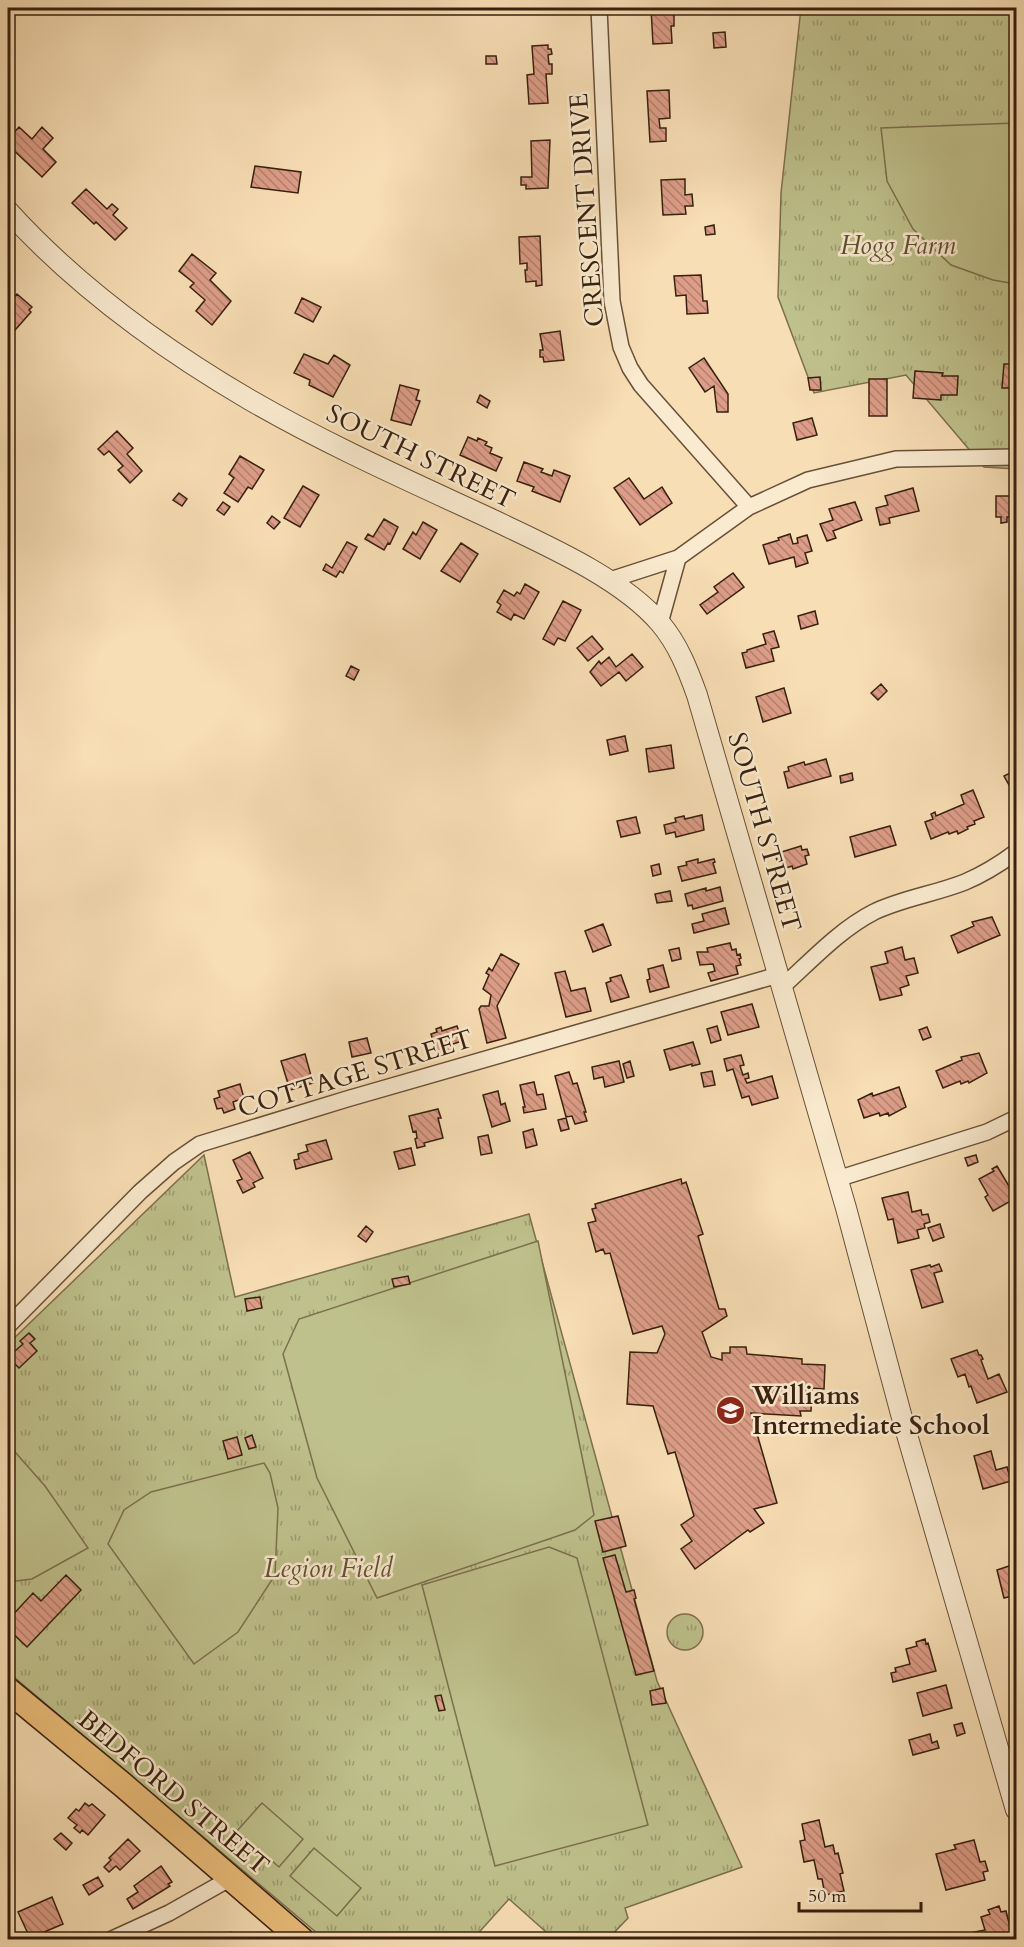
<svg xmlns="http://www.w3.org/2000/svg" width="1024" height="1947" viewBox="0 0 1024 1947" font-family="Cardo,serif">
  <style>
    .grass { fill: url(#grass-tufts); stroke: #7c704d; stroke-width: 1.5 }
    .pitch { fill: #bfc18c; stroke: #7c704d; stroke-width: 1.5 }
    .building { fill: url(#building-back-hatch); stroke: #38200e; stroke-width: 1.5 }
    .lines { fill: none; stroke-linecap: round; stroke-linejoin: round }
    .minor-casing { stroke: #685038; stroke-width: 18 }
    .tertiary-casing { stroke: #685038; stroke-width: 22 }
    .primary-casing { stroke: #38200e; stroke-width: 27 }
    .minor { stroke: #faeacf; stroke-width: 15 }
    .tertiary { stroke: #faeacf; stroke-width: 20 }
    .primary { stroke: #ecbf7a; stroke-width: 24 }
    .labels { text-anchor: middle; stroke-width: 5; stroke-linejoin: round; paint-order: stroke }
    .street-label { font-size: 26px; fill: #38200e; stroke: #faeacf }
    .park-label { font-size: 26px; font-style: italic; fill: #605034; stroke: #faeacf }
    .poi-label { font-size: 26px; font-weight: bold; fill: #38200e; stroke: #faeacf; text-anchor: start }
  </style>
  <defs>
    <pattern id="grass-tufts" width="24" height="20" patternUnits="userSpaceOnUse" patternTransform="scale(1.5)"><rect width="24" height="20" fill="#bfc18c"/><path d="M3 7l-1-3M5 7V3M7 7l1-3M15 17l-1-3M17 17v-4M19 17l1-3" fill="none" stroke="#9c9c71"/></pattern>
    <pattern id="building-back-hatch" width="6" height="6" patternUnits="userSpaceOnUse" patternTransform="scale(1.5)"><rect width="6" height="6" fill="#dd9d88"/><path d="M-1 5l2 2M0 0l6 6M5-1l2 2" fill="none" stroke="#b4806e"/></pattern>
  </defs>
  <rect width="100%" height="100%" fill="#f8deb5"/>
  <filter id="stains"><feTurbulence type="fractalNoise" baseFrequency=".00333" numOctaves="4"/><feColorMatrix values="0 0 0 0 .2 0 0 0 0 .09 0 0 0 0 .02 0 0 0 .5 -.17"/></filter>
  <radialGradient id="worn" r=".72"><stop offset=".6" stop-color="#630" stop-opacity="0"/><stop offset="1" stop-color="#630" stop-opacity=".3"/></radialGradient>
  <path class="grass" d="M801 8H1016V469L984 467 906 375 814 393 778 297 781 193Z
    M204 1155 235 1297 529 1214 657 1681 742 1867 625 1908 628 1918 608 1939H554L509 1899 473 1939H324L8 1672V1344Z
    M667 1632a18 18 0 1 1 36 0a18 18 0 1 1-36 0Z"/>
  <path class="pitch" d="M1016 123V284L993 280 951 265 913 229 887 181 881 128Z
    M538 1241 594 1515 575 1530 377 1598 317 1478 283 1354 299 1319Z
    M8 1444 45 1486 88 1548 32 1579 8 1582Z
    M264 1463 270 1473 278 1508 275 1575 238 1632 194 1664 108 1544 124 1510 151 1492Z
    M549 1547 577 1558 648 1825 495 1866 422 1585Z
    M262 1803 303 1839 279 1867 237 1831Z
    M314 1848 361 1888 337 1916 290 1876Z"/>
  <path class="building" d="M651 8H674V26H671L672 43 653 44Z
    M725 32 726 47 714 48 713 33Z
    M548 45V49H551L552 54 548 55 549 64H552V74H546L548 103 529 104 527 75 534 74 532 46Z
    M486 56H496L497 64H486Z
    M669 90 670 118 659 119 660 128H666V141L650 142 647 91Z
    M19 127 32 139 42 127 53 138 43 149 56 162 42 177 8 145V139Z
    M550 140 548 188 526 189V185H521V177H532L531 141Z
    M255 166 301 172 298 193 251 187Z
    M685 179V195L692 194 693 206H685L686 214 663 215 661 180Z
    M86 189 107 209 112 204 118 209 113 215 127 228 115 240 96 222 94 224 72 203Z
    M714 225 715 234 706 235 705 227Z
    M540 236 542 285 536 286V281L526 282 525 270H527V263L520 264 519 237Z
    M192 254 216 273 210 280 231 301 212 325 196 311 205 300 190 287 194 283 179 271Z
    M701 275 703 301H707L708 313 687 314 686 295 676 296 674 276Z
    M17 294 32 307 29 310 31 312 8 338V304Z
    M302 298 321 307 313 322 295 313Z
    M560 331 564 360 544 362 543 357H540V350H543L540 334Z
    M304 354 328 364 334 355 350 365 333 397 309 385 310 380 294 373Z
    M704 358 728 394V412H717L714 386 705 392 689 368Z
    M1004 364H1016V388H1002Z
    M915 371 943 373 942 376H958L957 395H941V400L913 398Z
    M820 377 821 390H810L808 378Z
    M869 379H887V416H869Z
    M400 385 419 390 416 400 420 401 411 425 391 420Z
    M480 395 490 401 487 408 477 402Z
    M812 418 817 435 797 440 793 423Z
    M117 431 133 448 127 454 142 471 130 483 118 470 123 466 109 451 104 455 98 449Z
    M468 437 477 441 478 438 487 442 485 445 492 448 490 453 502 458 496 471 460 455Z
    M240 456 264 470 252 489 248 487 238 502 224 493 234 478 229 474Z
    M524 462 543 469 541 472 552 476 554 470 570 476 560 502 532 491 534 487 517 481Z
    M629 478 644 499 662 487 672 503 640 525 614 488Z
    M303 486 319 495 300 527 284 518Z
    M913 488 919 511 889 518 890 523 880 525 876 508 888 505 885 496Z
    M179 493 187 499 182 506 173 500Z
    M996 496H1016V517H1007V522L1001 523V517H996Z
    M223 502 230 507 224 515 217 510Z
    M855 502 862 520 833 531 836 538 827 541 820 524 833 520 829 509Z
    M272 516 280 522 274 529 267 523Z
    M384 519 398 527 390 544 388 543 384 550 365 539 368 534 373 537Z
    M423 522 437 530 420 559 403 549 413 532 416 535Z
    M790 534 793 544 798 543 797 538 807 535 812 551 805 553 808 563 796 567 794 557 769 564 763 545 779 540 778 538Z
    M347 542 357 547 343 573 340 571 336 577 323 570 326 564 332 568Z
    M461 543 478 554 460 582 441 571Z
    M733 573 744 587 707 614 700 605 718 592 714 587Z
    M525 584 539 592 524 619 514 614 511 620 497 612 501 605 497 602 504 590 514 596 517 592 520 594Z
    M563 601 581 610 565 641 558 638 554 645 543 639Z
    M815 611 818 624 801 629 798 616Z
    M774 631 779 647 771 649 774 661 746 668 742 653 747 652V650L766 644 763 634Z
    M592 636 603 649 588 661 577 648Z
    M632 654 643 667 626 681 619 672 601 686 590 672 599 661 601 664 609 657 616 667Z
    M351 666 359 670 354 680 346 676Z
    M881 684 887 691 878 700 871 693Z
    M784 688 791 713 763 722 756 697Z
    M625 736 628 751 610 755 607 740Z
    M671 745 674 768 649 772 646 749Z
    M826 759 831 776 788 788 784 772 789 771 788 767 804 762 805 765Z
    M1016 770V791L1013 792 1004 776Z
    M852 773 853 780 841 783 840 776Z
    M973 790 984 817 974 821 975 824 967 827 968 829 958 834 957 831 949 834 948 832 931 839 925 822 933 819 931 814 935 812 936 816 964 804 961 795Z
    M702 815 704 830 676 837 675 832 666 834 664 825 676 822 675 818 684 816 685 819Z
    M636 817 640 833 621 837 617 821Z
    M890 826 896 845 855 857 850 837Z
    M801 846 802 850 807 849 809 855 805 856 807 864 793 869 792 866 780 870 775 854Z
    M698 859V863L714 859 715 862 713 863 716 873 682 881 678 867 687 865 686 862Z
    M659 864 661 874 653 876 651 866Z
    M720 887 723 901 693 909 692 905 688 906 685 894 706 888V891Z
    M670 891 672 901 657 903 655 894Z
    M725 908 729 924 694 933 692 924 704 921 702 914Z
    M992 917 1000 935 958 953 951 936 974 926 972 922Z
    M603 924 611 945 593 952 585 931Z
    M730 943 732 950 736 949 737 955 740 954 741 958 739 959 741 965 736 966 738 974 711 981 708 973 715 971 713 964 700 965 697 952H708L707 948Z
    M902 947 905 960 914 958 918 973 906 976 909 985 900 988 902 995 880 1000 871 967 888 963 885 952Z
    M679 948 681 959 672 961 669 950Z
    M501 954 519 964 497 1006 506 1038 487 1043 479 1009 481 1006H489L491 995 483 989 489 975 486 973 489 968 492 971Z
    M663 965 669 987 650 992 647 980 650 979 648 969Z
    M565 971 571 991 585 988 591 1011 566 1017 555 973Z
    M621 975 629 997 611 1002 606 983 611 981 610 978Z
    M752 1004 759 1027 728 1035 721 1012Z
    M457 1026 462 1041 450 1045 452 1052 437 1056 431 1034 437 1032 436 1029 441 1027 442 1031Z
    M717 1026 721 1040 711 1043 707 1029Z
    M927 1027 931 1037 923 1040 919 1030Z
    M367 1038 371 1053 352 1057 349 1042Z
    M693 1042 700 1064 692 1066V1064L670 1070 664 1050Z
    M979 1053 987 1073 969 1083 968 1081 961 1084 960 1081 943 1088 936 1071 962 1060 961 1057Z
    M305 1054 313 1083 290 1090 281 1061Z
    M741 1055 744 1065 740 1066 743 1075 748 1073 749 1078 745 1079 747 1083 772 1076 778 1098 752 1105 749 1096 742 1098 733 1069 727 1071 724 1059Z
    M619 1061 624 1082 605 1087 603 1077 594 1079 592 1067Z
    M630 1061 634 1076 627 1078 623 1064Z
    M712 1071 715 1085 704 1087 701 1073Z
    M569 1072 573 1084 577 1083 586 1112H584L587 1121 575 1124 572 1116 566 1117 555 1076Z
    M534 1082 537 1095 543 1094 546 1109 524 1113 523 1107H525L520 1085Z
    M240 1084 244 1098 233 1102 235 1109 224 1113 222 1108 217 1109 214 1099 220 1097 218 1091Z
    M899 1087 906 1107 889 1116 888 1113 880 1116 879 1113 864 1118 858 1100 872 1093 873 1096Z
    M498 1091 501 1105 505 1103 510 1121 492 1127 483 1095Z
    M438 1109 441 1118H438L443 1138 424 1143 425 1146 417 1148 415 1139 417 1138 416 1131 413 1132 409 1116Z
    M566 1118 569 1129 561 1131 558 1120Z
    M533 1129 537 1145 526 1148 523 1132Z
    M488 1135 492 1153 481 1155 478 1137Z
    M326 1140 332 1159 296 1169 294 1160 299 1159 298 1154 308 1151 306 1145Z
    M411 1148 415 1165 399 1169 394 1152Z
    M250 1152 263 1178 253 1183 255 1187 243 1193 237 1181 242 1179 233 1160Z
    M976 1155 978 1162 968 1166 965 1158Z
    M997 1166 1016 1198 993 1211 985 1197 988 1195 979 1179 994 1171 992 1169Z
    M681 1179 682 1184 686 1182 703 1234 698 1236 719 1309H725L727 1316 702 1332 711 1357 722 1360V1353H730V1347H746L747 1354 802 1359V1364L825 1365 824 1389 812 1388 811 1411H800L801 1416 751 1413 777 1503 754 1509 764 1523 750 1532 748 1530 695 1569 681 1549 692 1541 681 1525 694 1516 675 1452 668 1454 653 1406 627 1404 630 1352 657 1353 665 1334 662 1326 633 1334 610 1253 605 1254 603 1249 596 1252 588 1223 596 1221 592 1209 596 1208 595 1204Z
    M908 1192 912 1212 921 1210 922 1215 928 1214 930 1222 924 1224 925 1228 917 1230 919 1238 898 1243 893 1219 888 1220 882 1198Z
    M940 1224 944 1237 933 1241 928 1228Z
    M366 1226 373 1232 366 1242 358 1236Z
    M939 1264 942 1271 934 1273 943 1302 922 1308 911 1270 930 1265 931 1267Z
    M408 1276 410 1284 394 1287 392 1279Z
    M260 1297 262 1308 247 1311 245 1299Z
    M29 1333 35 1339 30 1343 37 1351 19 1368 8 1357 23 1344 20 1341Z
    M977 1350 979 1355H981L983 1359 981 1360 988 1379 999 1374 1007 1392 977 1403 971 1386 969 1387 965 1374 958 1377 951 1359Z
    M252 1435 256 1447 249 1449 245 1438Z
    M237 1437 242 1455 228 1459 223 1441Z
    M991 1451 996 1470 1007 1467 1011 1481 983 1489 974 1456Z
    M618 1516 626 1546 603 1552 595 1521Z
    M615 1555 626 1592 634 1590 636 1598 634 1599 654 1671 636 1675 603 1558Z
    M1016 1560V1595L1004 1598 997 1570 1012 1565 1011 1562Z
    M66 1575 81 1590 27 1647 8 1629V1620L33 1593 41 1601Z
    M925 1639 926 1644 928 1643 936 1671 893 1682 891 1673 896 1672 895 1668 910 1664 906 1649 917 1646 916 1642Z
    M946 1685 952 1708 923 1716 917 1693Z
    M663 1688 666 1703 652 1705 650 1691Z
    M441 1695 445 1710 439 1711 435 1696Z
    M962 1723 965 1733 957 1736 954 1725Z
    M930 1734 932 1743 937 1741 939 1748 913 1755 909 1740Z
    M85 1803 89 1806 92 1804 105 1815 88 1835 82 1830 80 1833 74 1828 77 1825 68 1818 76 1809 79 1811Z
    M819 1820 825 1847 833 1845 835 1854 838 1853 843 1873 840 1874 844 1891 825 1895 822 1879H818L814 1860 804 1862 800 1841 805 1840 802 1824Z
    M61 1833 72 1843 66 1850 54 1839Z
    M128 1839 140 1851 120 1870 116 1866 109 1872 104 1867 111 1860 109 1858Z
    M974 1840 980 1862 985 1861 988 1871 983 1872 985 1880 946 1890 936 1854 956 1849 954 1845Z
    M161 1866 172 1882 168 1884 170 1886 133 1909 127 1899 138 1892 134 1886Z
    M98 1877 103 1886 89 1895 83 1885Z
    M52 1897 63 1924 30 1938 18 1912Z
    M999 1906 1001 1912 1006 1911 1012 1935 998 1940H965V1937L969 1935V1933L985 1930 981 1917 990 1914 988 1910Z
    M9 1923 15 1940H8Z
    M231 1932 238 1940H215L222 1933 226 1937Z"/>
  <g class="lines">
    <defs>
      <path id="minor" d="M599 8 612 301 621 347 630 368 641 385 749 507
        M607 581 678 558 749 507 808 480 896 459 1016 457
        M660 623 678 558
        M782 987C811 961 839 930 874 912 903 898 935 894 965 882 984 874 1000 864 1016 852
        M837 1179 987 1132 1016 1118
        M8 1326 140 1192 174 1162 200 1144 347 1099 778 975
        M110 1940 169 1913 231 1878"/>
      <path id="tertiary" d="M8 211C78 288 161 348 250 400 326 444 407 480 487 517 541 543 621 577 660 623 678 644 688 670 697 695L846 1208 901 1414 1016 1810"/>
      <path id="primary" d="M8 1690 123 1785 302 1940"/>
    </defs>
    <use href="#minor" class="minor-casing"/>
    <use href="#tertiary" class="tertiary-casing"/>
    <use href="#primary" class="primary-casing"/>
    <use href="#minor" class="minor"/>
    <use href="#tertiary" class="tertiary"/>
    <use href="#primary" class="primary"/>
  </g>
  <defs>
    <symbol id="school-disc" viewBox="-11 -11 22 22"><circle r="9.5" fill="#8f2418" stroke="#faeacf"/><path d="M0-5L7-2L0 1L-7-2ZM-4 1L0 2.5L4 1V4Q0 6-4 4Z" fill="#fff"/></symbol>
  </defs>
  <g fill-rule="evenodd">
    <use href="#school-disc" x="714" y="1394" width="33" height="33"/>
  </g>
  <g class="labels">
    <g class="street-label">
      <text transform="translate(586 210) rotate(-94)" y="9">CRESCENT DRIVE</text>
      <text transform="translate(421 456) rotate(26)" y="9">SOUTH STREET</text>
      <text transform="translate(765 832) rotate(74)" y="9">SOUTH STREET</text>
      <text transform="translate(355 1073) rotate(-17)" y="9">COTTAGE STREET</text>
      <text transform="translate(174 1792) rotate(40)" y="9">BEDFORD STREET</text>
    </g>
    <g class="park-label">
      <text x="898" y="254">Hogg Farm</text>
      <text x="328" y="1577">Legion Field</text>
    </g>
    <g class="poi-label">
      <text x="752" y="1404">Williams<tspan x="752" dy="30">Intermediate School</tspan></text>
    </g>
  </g>
  <rect width="1024" height="1947" fill="none" stroke="#f8deb5" stroke-width="30"/>
  <rect x="9" y="9" width="1006" height="1929" fill="none" stroke="#38200e" stroke-width="3"/>
  <rect x="15" y="15" width="994" height="1917" fill="none" stroke="#38200e" stroke-width="1.5"/>
  <path d="M799 1902v9h122v-9" fill="none" stroke="#38200e" stroke-width="3"/>
  <text x="808" y="1902" font-size="18" fill="#38200e" stroke="#faeacf" stroke-width="4.5" paint-order="stroke">50 m</text>
  <rect width="100%" height="100%" filter="url(#stains)"/>
  <rect width="100%" height="100%" fill="url(#worn)"/>
</svg>
